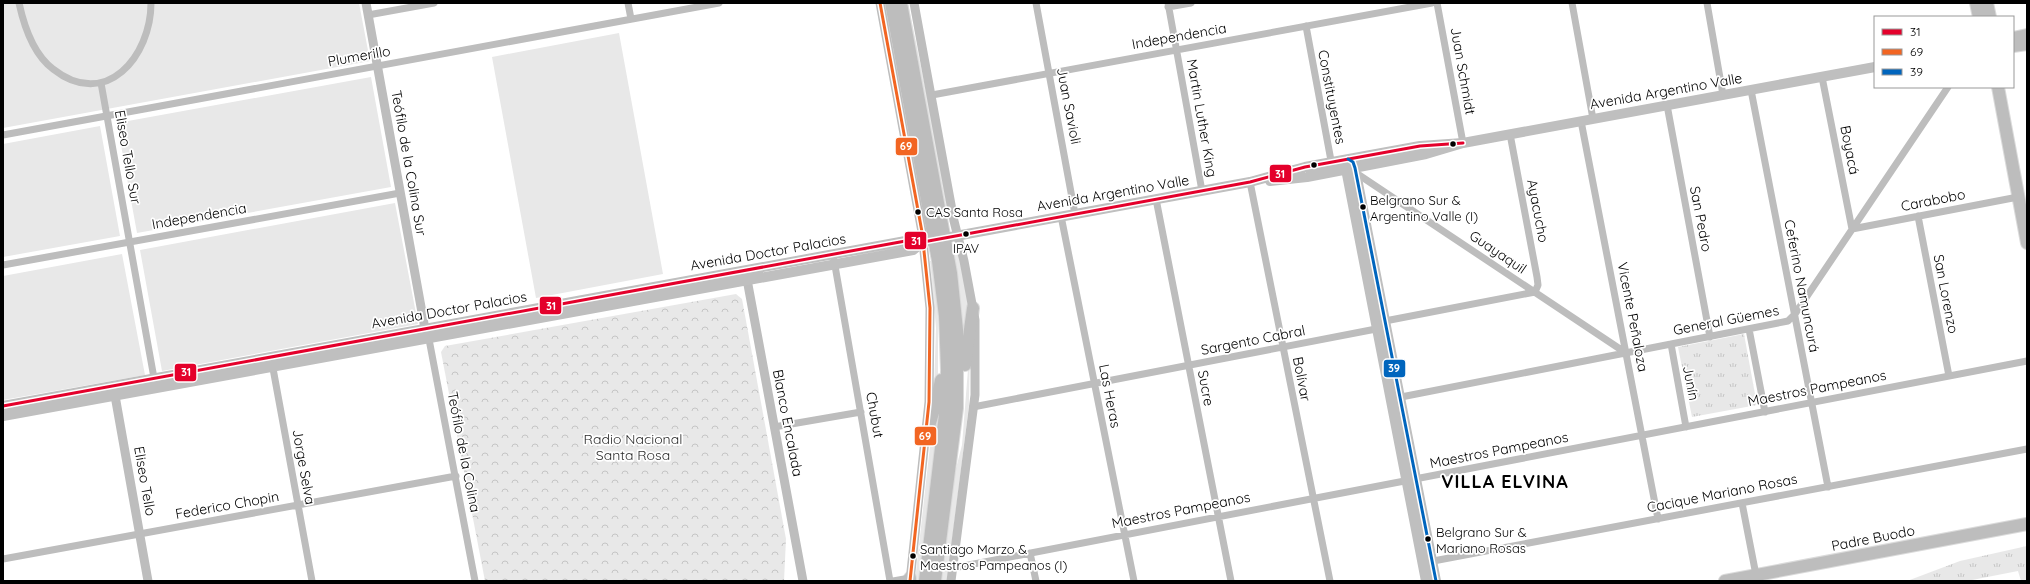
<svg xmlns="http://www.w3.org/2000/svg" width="2030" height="584" viewBox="0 0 2030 584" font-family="Quicksand,sans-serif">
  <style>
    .grass { fill: #e8e8e8 }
    .forest { fill: url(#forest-crowns) }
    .park { fill: url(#park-tufts) }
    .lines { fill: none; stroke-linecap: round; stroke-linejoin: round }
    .primary-casing { stroke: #dbdbdb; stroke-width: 14 }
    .trunk-casing { stroke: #dbdbdb; stroke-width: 14 }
    .minor { stroke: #bdbdbd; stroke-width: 7 }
    .tertiary { stroke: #bdbdbd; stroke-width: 9 }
    .secondary { stroke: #bfbfbf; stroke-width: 10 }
    .primary { stroke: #bdbdbd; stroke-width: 12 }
    .trunk { stroke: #bdbdbd; stroke-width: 12 }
    .bus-1-casing { stroke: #fff; stroke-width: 6 }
    .bus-2-casing { stroke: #fff; stroke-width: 6 }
    .bus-3-casing { stroke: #fff; stroke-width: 6 }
    .bus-1 { stroke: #e4002b; stroke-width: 3 }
    .bus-2 { stroke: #f26522; stroke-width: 3 }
    .bus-3 { stroke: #0065bd; stroke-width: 3 }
    .bus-dot { fill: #000; stroke: #fff; stroke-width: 1.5 }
    .labels { text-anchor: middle; stroke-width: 3.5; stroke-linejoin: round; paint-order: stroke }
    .bus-label { font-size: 13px; fill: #000; stroke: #fff; text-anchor: start }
    .street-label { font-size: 14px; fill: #000; stroke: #fff }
    .park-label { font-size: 14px; fill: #2c2c2c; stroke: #fff }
    .district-label { font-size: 18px; font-weight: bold; letter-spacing: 1px; fill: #000; stroke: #fff }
    .line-badge { stroke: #fff; stroke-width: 1.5 }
    .badge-label { font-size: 11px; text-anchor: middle; font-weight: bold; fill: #fff }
  </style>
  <defs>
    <pattern id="forest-crowns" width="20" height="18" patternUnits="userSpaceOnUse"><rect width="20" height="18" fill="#e8e8e8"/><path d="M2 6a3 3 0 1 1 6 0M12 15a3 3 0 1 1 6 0" fill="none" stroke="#c5c5c5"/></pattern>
    <pattern id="park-tufts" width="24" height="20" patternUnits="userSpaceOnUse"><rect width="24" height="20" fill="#e8e8e8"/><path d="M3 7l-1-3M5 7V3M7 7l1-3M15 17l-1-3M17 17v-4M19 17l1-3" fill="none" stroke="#c5c5c5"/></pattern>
  </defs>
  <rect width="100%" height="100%" fill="#fff"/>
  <path class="grass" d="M3 3H359L370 61 3 128Z
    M906 3H908L935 135 949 218 948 220Z
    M619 33 663 274 536 298 492 57Z
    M371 77 391 187 137 233 117 123Z
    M100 126 120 236 3 257V144Z
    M395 203 418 324 162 371 140 250Z
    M122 254 145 375 3 400V276Z
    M956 255H959L968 303 964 345 960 297 953 256Z
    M930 261H933L938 285V377L934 390 936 328Z
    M970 344 969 405 947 581H940L952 484 962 445Z
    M941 398 920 581H915L931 437Z"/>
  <path class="forest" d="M736 294 742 299 786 539 784 581H485L441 352 445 346Z"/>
  <path class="park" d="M1744 334 1757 405 1692 417 1678 347Z
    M2027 546V581H2021L2018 571 1967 581H1907L1960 561Z"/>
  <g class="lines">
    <defs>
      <path id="primary" d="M1976 3 1979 17
        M1987 3 1990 17
        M2013 38 2027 35
        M2013 46 2027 44
        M1998 87 2027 243
        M1725 581 2027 524"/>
      <path id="trunk" d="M891 3 938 261 945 316 947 370 946 406 925 581
        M901 3 951 273 957 330V408L935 581
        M965 365 973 308
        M927 433 937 399 941 380
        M910 578V581"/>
    </defs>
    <use href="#primary" class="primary-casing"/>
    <use href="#trunk" class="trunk-casing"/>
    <path class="minor" d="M19 3C24 26 33 54 53 69 106 111 151 56 151 3
      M628 3 631 19
      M1036 3 1075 214
      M1168 3 1202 191
      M1437 3 1463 143
      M1572 3 1593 119
      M1707 3 1723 95
      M1168 7 1191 3
      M368 15 434 3
      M1306 26 1332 166
      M1822 77 1852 229 2018 197
      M101 83 154 378
      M1751 90 1828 487
      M932 95 1432 3
      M1667 105 1710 337
      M1581 121 1658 519
      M1510 134 1537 277 1538 285 1535 292
      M3 135 719 3
      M1356 173 1626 353
      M1250 182 1330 581
      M1156 199 1231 581
      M1061 216 1134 581
      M1918 216 1949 376
      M834 260 890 581
      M3 265 400 193
      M1749 329 1765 412
      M428 334 475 581
      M1671 344 1686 427
      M272 363 312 581
      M1396 398 1788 321 1795 314 1948 87
      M973 407 1376 329 1385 321 1535 292
      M774 427 861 412
      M1742 503 1756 575
      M1030 553 1036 581
      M3 559 456 476
      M1428 562 2027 449
      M953 568 2027 361
      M893 581 910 578"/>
    <path class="tertiary" d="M366 3 425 329
      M880 3 922 232 930 308 929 402 910 581
      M914 3 954 221 964 261 975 320V395L951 581
      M746 274 803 581
      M114 390 148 581"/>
    <path class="secondary" d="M1352 162 1355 168 1436 581
      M1345 164 1426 581
      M1270 181 1307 177 1426 154 1463 143 1875 67
      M3 406 911 240 923 242 1250 182 1305 167 1420 146 1463 143
      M3 416 913 250 923 242"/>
    <use href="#primary" class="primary"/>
    <use href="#trunk" class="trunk"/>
    <defs>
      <path id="bus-1" d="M3 406 911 240 923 242 1250 182 1305 167 1420 146 1463 143"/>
      <path id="bus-2" d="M880 3 922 232 930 308 929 402 910 581"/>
      <path id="bus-3" d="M1348 159 1353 162 1355 168 1436 581"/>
    </defs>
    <use href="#bus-1" class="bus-1-casing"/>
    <use href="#bus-2" class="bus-2-casing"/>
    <use href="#bus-3" class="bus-3-casing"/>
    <use href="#bus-1" class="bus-1"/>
    <use href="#bus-2" class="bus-2"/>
    <use href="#bus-3" class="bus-3"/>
  </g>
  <g class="bus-dot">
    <circle cx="1453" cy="144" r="3.5"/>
    <circle cx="1314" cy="165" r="3.5"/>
    <circle cx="1363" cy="207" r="3.5"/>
    <circle cx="918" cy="212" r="3.5"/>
    <circle cx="966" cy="234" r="3.5"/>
    <circle cx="1428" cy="539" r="3.5"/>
    <circle cx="913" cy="556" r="3.5"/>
  </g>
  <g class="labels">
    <g class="bus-label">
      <text x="1370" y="205">Belgrano Sur &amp;<tspan x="1370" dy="16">Argentino Valle (I)</tspan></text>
      <text x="926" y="217">CAS Santa Rosa</text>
      <text x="966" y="253" text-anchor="middle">IPAV</text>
      <text x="1436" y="537">Belgrano Sur &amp;<tspan x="1436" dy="16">Mariano Rosas</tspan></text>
      <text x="920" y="554">Santiago Marzo &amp;<tspan x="920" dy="16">Maestros Pampeanos (I)</tspan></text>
    </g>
    <g class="street-label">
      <text transform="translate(1179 36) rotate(-10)" y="5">Independencia</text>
      <text transform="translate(359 56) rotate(-10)" y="5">Plumerillo</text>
      <text transform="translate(1463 71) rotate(80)" y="5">Juan Schmidt</text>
      <text transform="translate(1666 91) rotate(-10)" y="5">Avenida Argentino Valle</text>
      <text transform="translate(1332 97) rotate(79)" y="5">Constituyentes</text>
      <text transform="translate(1069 106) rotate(79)" y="5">Juan Savioli</text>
      <text transform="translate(1202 118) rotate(80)" y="5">Martin Luther King</text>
      <text transform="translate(1850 150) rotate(79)" y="5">Boyacá</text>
      <text transform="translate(128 157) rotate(80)" y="5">Eliseo Tello Sur</text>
      <text transform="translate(409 163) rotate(80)" y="5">Teófilo de la Colina Sur</text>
      <text transform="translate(1113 193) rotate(-10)" y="5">Avenida Argentino Valle</text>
      <text transform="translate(1933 200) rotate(-11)" y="5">Carabobo</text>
      <text transform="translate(1538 211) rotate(79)" y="5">Ayacucho</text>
      <text transform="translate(199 216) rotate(-10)" y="5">Independencia</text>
      <text transform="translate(1701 219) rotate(79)" y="5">San Pedro</text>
      <text transform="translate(768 252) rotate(-10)" y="5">Avenida Doctor Palacios</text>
      <text transform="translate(1498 252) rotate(34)" y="5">Guayaquil</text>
      <text transform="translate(1802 286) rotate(79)" y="5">Ceferino Namuncurá</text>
      <text transform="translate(1946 294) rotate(79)" y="5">San Lorenzo</text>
      <text transform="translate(449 310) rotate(-10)" y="5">Avenida Doctor Palacios</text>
      <text transform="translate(1633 317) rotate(79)" y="5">Vicente Peñaloza</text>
      <text transform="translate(1726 320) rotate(-11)" y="5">General Güemes</text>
      <text transform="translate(1253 340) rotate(-11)" y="5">Sargento Cabral</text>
      <text transform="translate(1302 379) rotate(79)" y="5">Bolívar</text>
      <text transform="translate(1691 383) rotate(79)" y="5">Junín</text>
      <text transform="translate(1206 388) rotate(79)" y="5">Sucre</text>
      <text transform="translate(1817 388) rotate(-11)" y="5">Maestros Pampeanos</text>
      <text transform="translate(1110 396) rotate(79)" y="5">Las Heras</text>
      <text transform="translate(875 415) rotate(80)" y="5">Chubut</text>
      <text transform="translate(788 423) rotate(79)" y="5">Blanco Encalada</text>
      <text transform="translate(1499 450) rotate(-11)" y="5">Maestros Pampeanos</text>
      <text transform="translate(464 452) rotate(79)" y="5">Teófilo de la Colina</text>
      <text transform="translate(304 467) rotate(80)" y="5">Jorge Selva</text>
      <text transform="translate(145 481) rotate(80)" y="5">Eliseo Tello</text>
      <text transform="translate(1722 493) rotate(-11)" y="5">Cacique Mariano Rosas</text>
      <text transform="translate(227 505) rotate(-10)" y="5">Federico Chopin</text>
      <text transform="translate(1181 510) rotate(-11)" y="5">Maestros Pampeanos</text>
      <text transform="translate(1873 538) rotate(-11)" y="5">Padre Buodo</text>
    </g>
    <g class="park-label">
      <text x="633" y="444">Radio Nacional<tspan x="633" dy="16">Santa Rosa</tspan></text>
    </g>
    <g class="district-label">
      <text x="1505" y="488">VILLA ELVINA</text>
    </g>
  </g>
  <g class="line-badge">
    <rect x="895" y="137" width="23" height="19" rx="4" fill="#f26522"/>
    <rect x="1269" y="164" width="23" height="19" rx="4" fill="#e4002b"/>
    <rect x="904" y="231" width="23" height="19" rx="4" fill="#e4002b"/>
    <rect x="539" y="296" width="23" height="19" rx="4" fill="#e4002b"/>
    <rect x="1383" y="359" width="23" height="19" rx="4" fill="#0065bd"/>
    <rect x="174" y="363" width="23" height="19" rx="4" fill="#e4002b"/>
    <rect x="914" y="426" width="23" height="20" rx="4" fill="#f26522"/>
  </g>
  <g class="badge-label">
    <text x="906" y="150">69</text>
    <text x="1280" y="178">31</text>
    <text x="916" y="245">31</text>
    <text x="551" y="310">31</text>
    <text x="1394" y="372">39</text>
    <text x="186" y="376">31</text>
    <text x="925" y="440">69</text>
  </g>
  <rect width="2030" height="584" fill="none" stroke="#000000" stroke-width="8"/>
  <rect x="1874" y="16" width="140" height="72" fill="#ffffff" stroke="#999999"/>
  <rect x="1882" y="29" width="20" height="6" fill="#e4002b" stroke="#999999"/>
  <text x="1910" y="36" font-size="12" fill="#000000">31</text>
  <rect x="1882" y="49" width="20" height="6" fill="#f26522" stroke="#999999"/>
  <text x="1910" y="56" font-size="12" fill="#000000">69</text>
  <rect x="1882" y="69" width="20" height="6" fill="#0065bd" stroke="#999999"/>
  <text x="1910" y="76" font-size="12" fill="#000000">39</text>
</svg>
